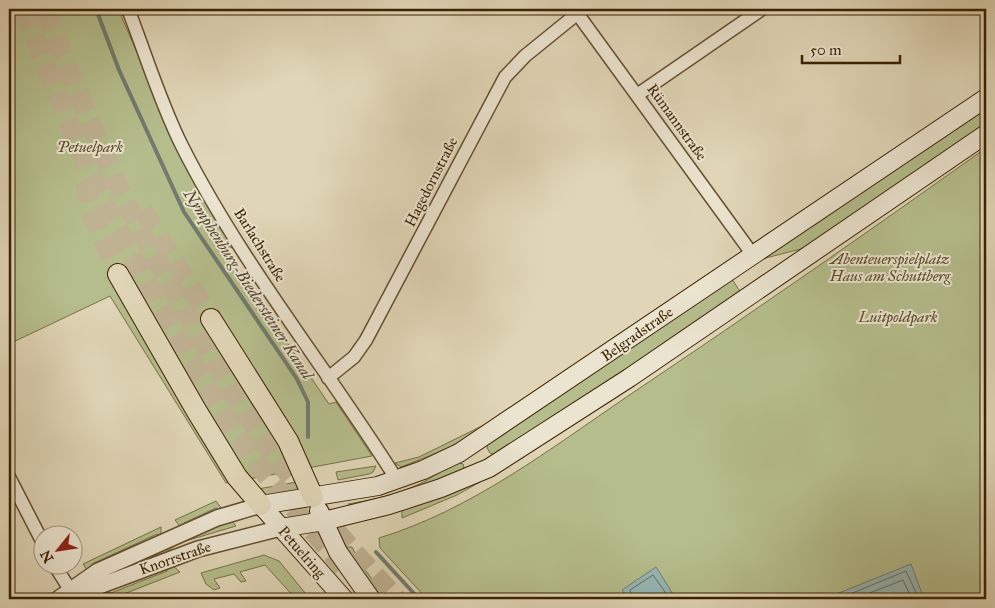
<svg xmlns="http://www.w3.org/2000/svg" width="995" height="608" viewBox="0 0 995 608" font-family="'IM FELL Great Primer',serif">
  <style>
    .green { fill: #b5bd8c; stroke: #787046 }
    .water { fill: #96b7b6; stroke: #717b6e }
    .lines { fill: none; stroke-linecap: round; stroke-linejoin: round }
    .shore { stroke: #686c5c; stroke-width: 1 }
    .stream { stroke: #717b6e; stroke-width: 4 }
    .trunk-tunnel { stroke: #bfb293; stroke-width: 20; stroke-dasharray: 20 10; stroke-linecap: butt }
    .minor-casing { stroke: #644f2e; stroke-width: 15 }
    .tertiary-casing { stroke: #644f2e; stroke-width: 18 }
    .secondary-casing { stroke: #3a2201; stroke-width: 20 }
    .trunk-casing { stroke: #3a2201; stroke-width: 22 }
    .minor { stroke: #ebe4d0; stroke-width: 12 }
    .tertiary { stroke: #ebe4d0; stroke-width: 15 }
    .secondary { stroke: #ebe4d0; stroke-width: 18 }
    .trunk { stroke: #e0d6b7; stroke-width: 20 }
    .labels { text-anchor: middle; stroke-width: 4; stroke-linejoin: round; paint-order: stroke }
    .street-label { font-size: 15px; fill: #3a2201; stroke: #ebe4d0 }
    .park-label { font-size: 15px; font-style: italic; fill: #594924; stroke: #ebe4d0 }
    .water-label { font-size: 16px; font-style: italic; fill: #51472e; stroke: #ebe4d0 }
  </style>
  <rect width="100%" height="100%" fill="#e0d6b7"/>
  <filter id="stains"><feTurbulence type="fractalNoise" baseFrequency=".004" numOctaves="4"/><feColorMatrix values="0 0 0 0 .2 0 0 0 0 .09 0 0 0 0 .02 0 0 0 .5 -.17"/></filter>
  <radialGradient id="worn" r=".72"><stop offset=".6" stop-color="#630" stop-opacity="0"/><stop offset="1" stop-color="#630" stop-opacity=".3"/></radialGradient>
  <path class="green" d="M9 9H118L184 159 235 249 219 243 329 404 336 402 372 456 249 479 187 413 230 482 226 483 110 296 9 344Z
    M986 107V125L812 246 762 259 930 145 963 125Z
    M986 148V599H427L380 548 379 538C471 510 550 449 628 396 749 315 868 232 986 148Z
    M732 279 741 293 599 390 496 455 490 453 487 448 488 442Z
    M496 419C467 441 435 454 401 467L395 463 419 457Z
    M520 455 524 457 457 495 402 518V509Z
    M454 461 463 464 464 467 460 473 351 510 348 504C389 497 422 489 454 461Z
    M376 466 373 472 369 474 338 480 336 472Z
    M297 482 295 493 267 498 258 489Z
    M216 501 223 510 221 511 216 508 184 523 181 528 175 520Z
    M231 520 236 526 179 543 159 557 109 575V573Z
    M161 527V536L157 534 92 564 91 568 87 570 83 564Z
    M342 547H352L362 566 388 599H379Z
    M264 555 279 561 310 599H296L265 565 240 572 246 581 241 582 234 574 214 579 220 588 214 590 206 584 201 573Z
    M172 565 180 572 111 599H104L101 593 105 591 111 593 167 571 168 567Z"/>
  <path class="water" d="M911 564 924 599H824Z
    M656 567 676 599H628L622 590Z"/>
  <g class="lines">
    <path class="shore" d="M632 599 630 590 653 575 670 599
      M838 599 906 571 919 599
      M854 599 903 580 912 599"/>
    <path class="stream" d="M96 9 119 70 184 212 297 379 308 402V437
      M376 552 419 599"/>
    <path class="trunk-tunnel" d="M23 9 81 153 108 211 169 322 227 419 257 464 343 567
      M45 9 99 144 126 202 153 254 215 364 271 453 353 551 397 599
      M85 182 93 218 118 274
      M143 211 211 319"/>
    <defs>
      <path id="minor" d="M128 9C146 55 160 102 182 146 242 265 327 368 397 480
        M574 9 753 255
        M637 95 762 9
        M328 378 354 357 366 340 505 77 525 56 578 13
        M9 477 42 541
        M55 566 76 599"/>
      <path id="tertiary" d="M75 591 94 588 198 549 281 528
        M58 599 98 571 217 518 261 505"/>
      <path id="secondary" d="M261 505 378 486 423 470 459 453 986 98
        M261 505 344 599
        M319 511 338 552 371 599
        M281 528 324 521 389 505 441 488 489 468 629 378 986 134"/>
      <path id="trunk" d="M118 274 196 410 237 477 261 505
        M211 319 288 441 313 497"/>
    </defs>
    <use href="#minor" class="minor-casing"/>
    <use href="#tertiary" class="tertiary-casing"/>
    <use href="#secondary" class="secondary-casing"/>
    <use href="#trunk" class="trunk-casing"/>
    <use href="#minor" class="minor"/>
    <use href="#tertiary" class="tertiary"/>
    <use href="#secondary" class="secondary"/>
    <use href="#trunk" class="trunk"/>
  </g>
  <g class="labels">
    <g class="street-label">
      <text transform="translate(677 122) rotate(54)" y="5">Rümannstraße</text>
      <text transform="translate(431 182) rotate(-63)" y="5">Hagedornstraße</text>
      <text transform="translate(260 245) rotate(58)" y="5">Barlachstraße</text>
      <text transform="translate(637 334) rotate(-35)" y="5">Belgradstraße</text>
      <text transform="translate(302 552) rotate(49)" y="5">Petuelring</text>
      <text transform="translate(175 558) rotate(-19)" y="5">Knorrstraße</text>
    </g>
    <g class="park-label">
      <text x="90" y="152">Petuelpark</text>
      <text x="890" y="264">Abenteuerspielplatz<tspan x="890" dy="17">Haus am Schuttberg</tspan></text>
      <text x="898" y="322">Luitpoldpark</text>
    </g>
    <g class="water-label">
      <text transform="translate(249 284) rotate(57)" y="6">Nymphenburg-Biedersteiner Kanal</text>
    </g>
  </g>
  <rect width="995" height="608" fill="none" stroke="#e0d6b7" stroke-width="30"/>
  <rect x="10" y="10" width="975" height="588" fill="none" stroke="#3a2201" stroke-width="2.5"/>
  <rect x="15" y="15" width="965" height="578" fill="none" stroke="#3a2201"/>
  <g transform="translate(58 550) rotate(240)"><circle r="24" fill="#ebe4d0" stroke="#a4967d"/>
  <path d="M0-4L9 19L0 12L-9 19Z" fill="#8f2418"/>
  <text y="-8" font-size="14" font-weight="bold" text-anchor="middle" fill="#3a2201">N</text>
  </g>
  <path d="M802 55v8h98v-8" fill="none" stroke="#3a2201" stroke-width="2.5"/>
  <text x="810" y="55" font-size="15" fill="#3a2201" stroke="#ebe4d0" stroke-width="4" paint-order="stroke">50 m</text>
  <rect width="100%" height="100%" filter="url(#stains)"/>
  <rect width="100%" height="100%" fill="url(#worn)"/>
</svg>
